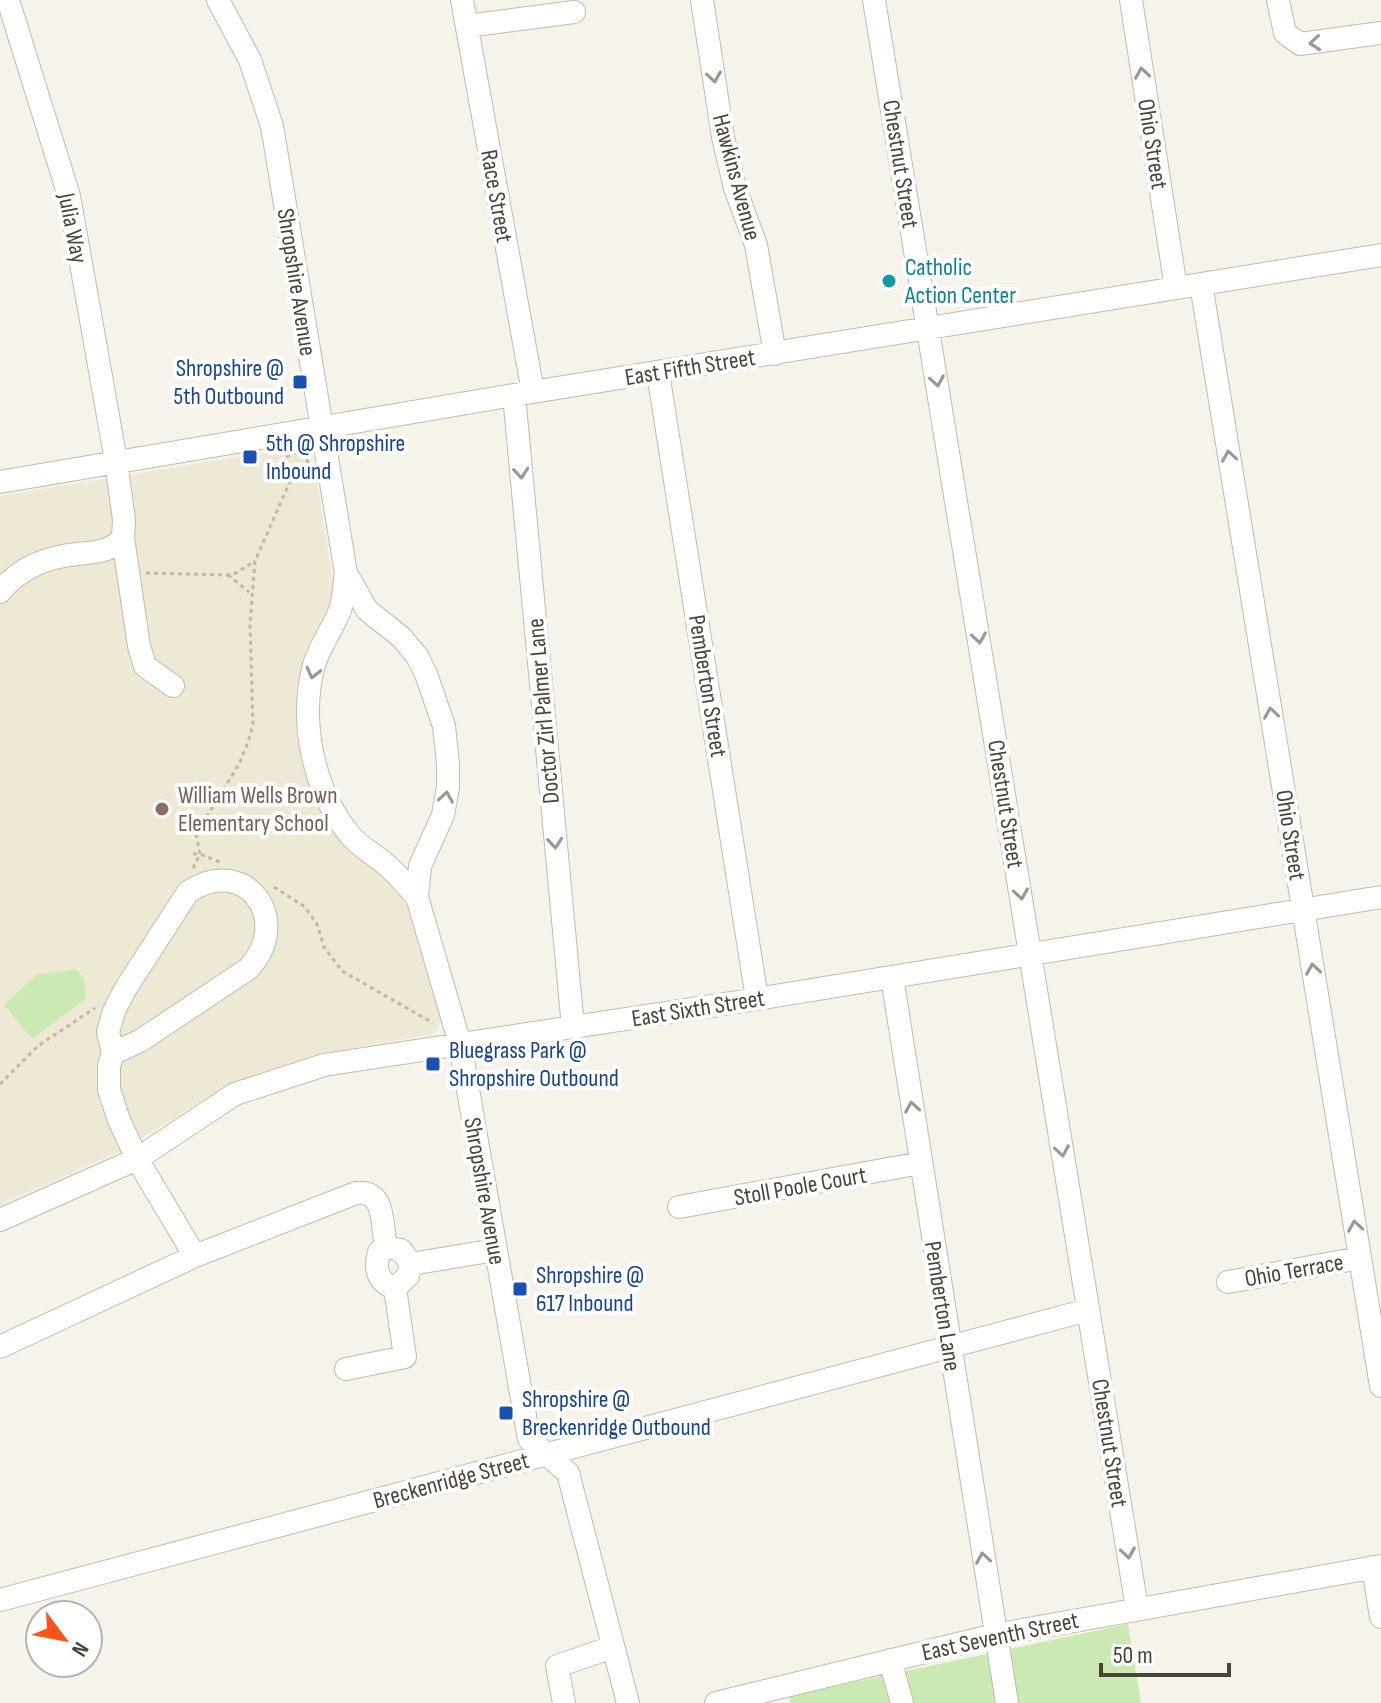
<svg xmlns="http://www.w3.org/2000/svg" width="1381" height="1703" viewBox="0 0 1381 1703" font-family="'Sofia Sans Condensed',sans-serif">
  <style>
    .education { fill: #eee9d4 }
    .green { fill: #cbe9b3 }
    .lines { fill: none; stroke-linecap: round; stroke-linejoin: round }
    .minor-casing { stroke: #c1bcac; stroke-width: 24 }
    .path { stroke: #c3b99d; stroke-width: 3; stroke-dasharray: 4 4; stroke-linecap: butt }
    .minor { stroke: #fff; stroke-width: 22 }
    .oneway { stroke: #9b9892 }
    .culture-dot { fill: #0f9aa8; stroke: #fff; stroke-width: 3 }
    .transit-dot { fill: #1a4fb4; stroke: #fff; stroke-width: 3 }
    .education-dot { fill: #8d6e63; stroke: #fff; stroke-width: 3 }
    .labels { text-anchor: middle; stroke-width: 8; stroke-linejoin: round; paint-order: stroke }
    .street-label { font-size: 24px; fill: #494438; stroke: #fff }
    .culture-label { font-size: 24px; fill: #0d838f; stroke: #fff; text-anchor: start }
    .transit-label { font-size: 24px; fill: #164399; stroke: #fff; text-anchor: start }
    .education-label { font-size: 24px; fill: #785e54; stroke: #fff; text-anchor: start }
  </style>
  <rect width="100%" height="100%" fill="#f5f3ea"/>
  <path class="education" d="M299 447 314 463 335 594 302 671 335 832 355 856 384 873 398 888 409 911 442 1018 434 1034 313 1055 232 1083 119 1152 0 1205V496Z"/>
  <path class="green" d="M76 969 84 979 86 998 32 1039 4 1005 36 975Z
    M1128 1624 1141 1703H790L789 1696Z"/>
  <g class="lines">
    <defs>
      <path id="minor" d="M218 0 250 60 272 126 346 573C344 585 344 599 340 610 333 629 320 645 314 665 299 721 313 790 350 835 359 846 372 853 383 862 396 872 406 885 417 897
        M462 0 533 392
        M702 0 723 137 735 188 756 245 775 354
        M874 0 1137 1608
        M1131 0 1176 288
        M1278 0 1285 33 1300 44 1381 33
        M467 26 574 12
        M1201 284 1381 1386
        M658 373 757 999
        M514 395 573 1027
        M0 482 514 395 1381 255
        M123 538 139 646 145 666 173 686
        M346 573 367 610 401 637 417 656 426 674 444 726 448 764V787L443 815 420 866 417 897 460 1044 529 1439 568 1473 628 1703
        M0 592C19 568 47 557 77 554 96 552 110 552 123 538L124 520 116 461 69 196 8 0
        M892 977 1007 1703
        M113 1053 140 1041 248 969C294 921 246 853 188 892L126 988 114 1011 108 1032 113 1053 109 1066V1090L119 1120 137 1159 195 1256
        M679 1207 921 1163
        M0 1220 137 1159 235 1094 324 1065 757 999 1381 897
        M386 1247 401 1250 411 1264 408 1276 395 1288C378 1283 374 1269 379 1252Z
        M411 1264 495 1250
        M1228 1282 1360 1258
        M0 1347 195 1256 356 1193C387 1190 381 1225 386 1247
        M346 1369 405 1357 395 1288
        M1373 1567 1381 1617
        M0 1600 1088 1310
        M890 1660 902 1703
        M564 1703 557 1666 613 1647
        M716 1703 995 1635 1381 1566"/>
    </defs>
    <use href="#minor" class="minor-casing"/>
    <path class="path" d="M284 465a12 12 0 1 1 24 0a12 12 0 1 1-24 0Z
      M146 573 228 575 236 573 255 561
      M228 575 249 592
      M193 854H200L220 862
      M193 868 200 854 196 834 239 764 248 742 253 725 250 624 255 561 292 477
      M274 887 305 907 317 924 324 947 342 971 433 1023
      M0 1084 38 1046 95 1008"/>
    <use href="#minor" class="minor"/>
  </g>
  <defs><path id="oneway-chevron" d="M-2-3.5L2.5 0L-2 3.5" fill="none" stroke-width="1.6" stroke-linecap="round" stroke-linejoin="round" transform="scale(2)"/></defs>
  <g class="oneway">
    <use href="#oneway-chevron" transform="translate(1315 43) rotate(175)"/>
    <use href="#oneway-chevron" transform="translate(1142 73) rotate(-99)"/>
    <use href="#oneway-chevron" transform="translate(714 77) rotate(81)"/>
    <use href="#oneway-chevron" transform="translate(937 381) rotate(81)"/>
    <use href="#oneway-chevron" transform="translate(1229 456) rotate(-99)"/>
    <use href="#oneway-chevron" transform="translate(521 473) rotate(85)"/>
    <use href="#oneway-chevron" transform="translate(979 638) rotate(81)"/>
    <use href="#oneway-chevron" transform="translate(313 673) rotate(104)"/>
    <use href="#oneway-chevron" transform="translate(1271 713) rotate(-99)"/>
    <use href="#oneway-chevron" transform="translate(446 797) rotate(-81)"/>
    <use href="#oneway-chevron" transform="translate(555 843) rotate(85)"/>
    <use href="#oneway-chevron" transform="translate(1021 894) rotate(81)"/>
    <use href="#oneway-chevron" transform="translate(1313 969) rotate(-99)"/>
    <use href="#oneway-chevron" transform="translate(912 1107) rotate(-99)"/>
    <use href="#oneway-chevron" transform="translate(1062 1151) rotate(81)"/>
    <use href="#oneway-chevron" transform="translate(1355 1226) rotate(-99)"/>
    <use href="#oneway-chevron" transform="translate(1128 1553) rotate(81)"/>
    <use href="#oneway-chevron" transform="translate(983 1558) rotate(-99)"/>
  </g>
  <circle class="culture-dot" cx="889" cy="281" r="8"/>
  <g class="transit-dot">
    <rect x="292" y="374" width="16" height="16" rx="4"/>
    <rect x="242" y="449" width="16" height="16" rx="4"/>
    <rect x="425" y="1056" width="16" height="16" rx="4"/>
    <rect x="512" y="1281" width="16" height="16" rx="4"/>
    <rect x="498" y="1405" width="16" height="16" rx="4"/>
  </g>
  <circle class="education-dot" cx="162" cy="809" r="8"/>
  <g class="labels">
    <g class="street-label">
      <text transform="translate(1153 144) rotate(81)" y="8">Ohio Street</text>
      <text transform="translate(901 164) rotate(81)" y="8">Chestnut Street</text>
      <text transform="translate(737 177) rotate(75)" y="8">Hawkins Avenue</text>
      <text transform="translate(497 196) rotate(80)" y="8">Race Street</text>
      <text transform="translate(73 228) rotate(79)" y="8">Julia Way</text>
      <text transform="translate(297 282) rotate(81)" y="8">Shropshire Avenue</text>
      <text transform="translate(690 367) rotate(-9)" y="8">East Fifth Street</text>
      <text transform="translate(708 686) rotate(81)" y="8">Pemberton Street</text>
      <text transform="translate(543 711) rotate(-95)" y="8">Doctor Zirl Palmer Lane</text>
      <text transform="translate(1006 804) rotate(81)" y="8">Chestnut Street</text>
      <text transform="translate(1291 835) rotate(81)" y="8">Ohio Street</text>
      <text transform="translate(698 1008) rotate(-9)" y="8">East Sixth Street</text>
      <text transform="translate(800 1186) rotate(-10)" y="8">Stoll Poole Court</text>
      <text transform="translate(485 1191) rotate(80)" y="8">Shropshire Avenue</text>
      <text transform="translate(1294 1270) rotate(-10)" y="8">Ohio Terrace</text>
      <text transform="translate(943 1306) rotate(81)" y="8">Pemberton Lane</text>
      <text transform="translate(1110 1443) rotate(81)" y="8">Chestnut Street</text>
      <text transform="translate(451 1480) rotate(-15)" y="8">Breckenridge Street</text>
      <text transform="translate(1000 1636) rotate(-12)" y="8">East Seventh Street</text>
    </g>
    <g class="culture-label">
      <text x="905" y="275">Catholic<tspan x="905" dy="28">Action Center</tspan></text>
    </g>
    <g class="transit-label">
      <text x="284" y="376" text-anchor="end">Shropshire @<tspan x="284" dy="28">5th Outbound</tspan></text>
      <text x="266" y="451">5th @ Shropshire<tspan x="266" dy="28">Inbound</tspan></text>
      <text x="449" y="1058">Bluegrass Park @<tspan x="449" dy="28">Shropshire Outbound</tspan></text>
      <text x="536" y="1283">Shropshire @<tspan x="536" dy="28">617 Inbound</tspan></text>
      <text x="522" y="1407">Shropshire @<tspan x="522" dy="28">Breckenridge Outbound</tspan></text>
    </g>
    <g class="education-label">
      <text x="178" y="803">William Wells Brown<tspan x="178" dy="28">Elementary School</tspan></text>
    </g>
  </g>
  <g transform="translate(64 1639) rotate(122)"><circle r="38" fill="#ffffff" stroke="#b6b4af" stroke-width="2"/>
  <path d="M0-6L14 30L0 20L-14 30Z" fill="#fb541b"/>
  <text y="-12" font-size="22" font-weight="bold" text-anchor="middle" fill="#494438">N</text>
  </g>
  <path d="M1101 1663v12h128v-12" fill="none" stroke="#494438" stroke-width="4"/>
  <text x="1113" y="1663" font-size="24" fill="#494438" stroke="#ffffff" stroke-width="6" paint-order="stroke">50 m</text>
</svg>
